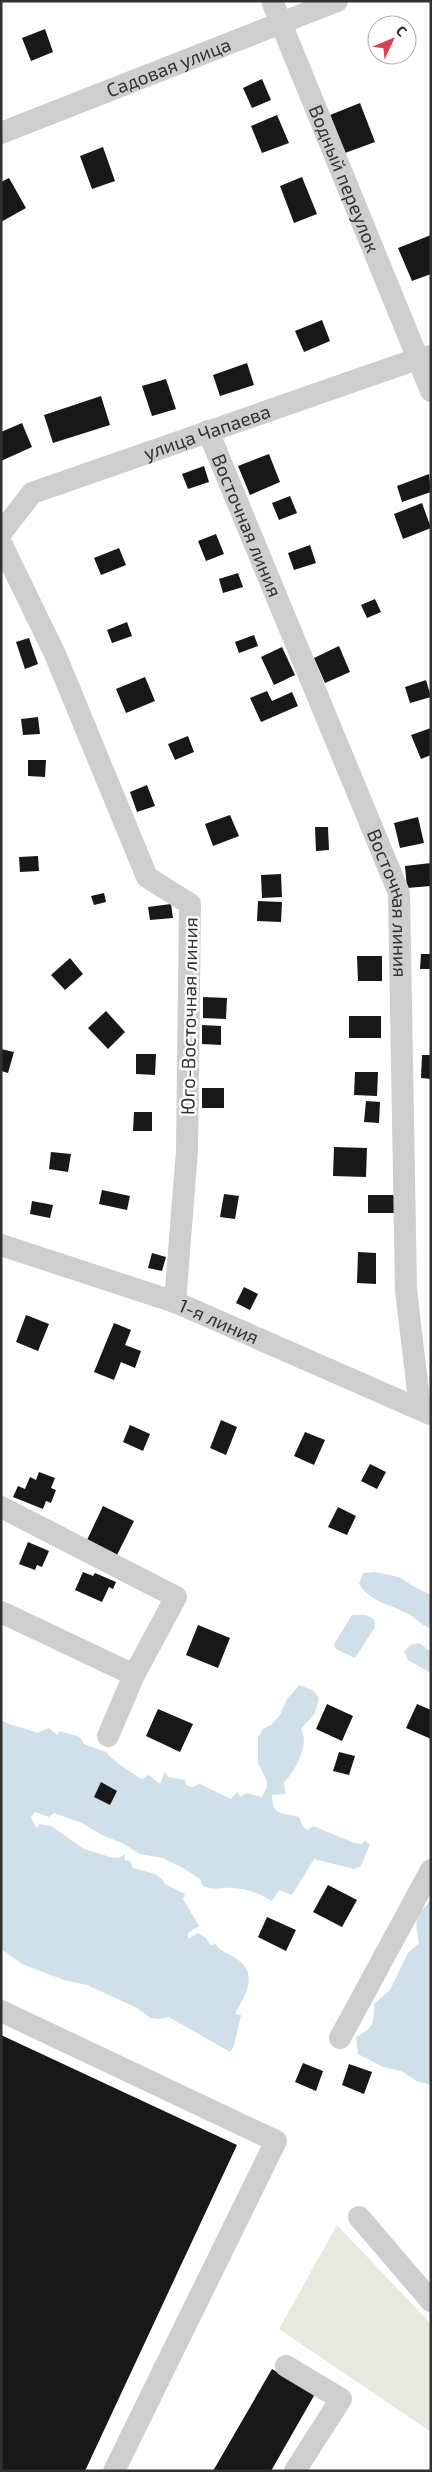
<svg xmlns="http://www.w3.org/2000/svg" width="432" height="2472" viewBox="0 0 432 2472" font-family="'Exo 2',sans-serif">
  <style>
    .green { fill: #e4eade }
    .water { fill: #cfe0eb }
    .building { fill: #181818 }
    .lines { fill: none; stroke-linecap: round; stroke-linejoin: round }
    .minor { stroke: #cecece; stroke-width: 22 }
    .labels { text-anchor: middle; stroke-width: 5; stroke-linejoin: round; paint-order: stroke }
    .street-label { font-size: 19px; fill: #313131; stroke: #fff }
  </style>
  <rect width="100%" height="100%" fill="#fff"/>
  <path class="green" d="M337 2225 431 2324V2432L279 2329Z"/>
  <path class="water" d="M375 1572 399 1577 413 1586 431 1595V1629C421 1625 414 1616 404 1612 387 1603 371 1602 359 1584L363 1573Z
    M352 1615H366L374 1619 375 1627 355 1658 336 1649 334 1644Z
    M419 1643 431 1652V1673L408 1660 404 1651 411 1645Z
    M299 1685 314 1691 319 1698 315 1713 301 1729C310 1744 296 1770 284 1782L285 1794 272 1795C272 1818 284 1812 299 1817L303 1827 308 1830 313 1826 355 1843 362 1844 365 1841 370 1844 361 1866 354 1869 314 1859 292 1895 279 1890 272 1901C260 1894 249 1889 234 1888 223 1887 213 1891 203 1886L200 1879 183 1868 162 1858 140 1854 122 1843 102 1835 82 1823 54 1813 49 1817 35 1812 31 1817 36 1828 40 1824 51 1826 84 1849 110 1857 119 1858 125 1854V1860L130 1861 133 1868 155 1874 162 1879 165 1884 185 1894 183 1899 199 1926 188 1933V1939L198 1933 206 1938 210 1945 216 1944C221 1952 226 1952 234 1957 260 1972 246 1994 235 2014L241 2015 234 2046 230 2052 169 2017 158 2019 150 2018 137 2008 87 1985 64 1980 22 1964 1 1949V1720C15 1728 24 1727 37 1733L49 1728 57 1735 60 1731 80 1737 84 1744 106 1752C111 1760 134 1774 142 1779L149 1775 160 1784 165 1771 168 1777 185 1780 186 1785 192 1787 200 1784 231 1799 237 1792 241 1797 246 1793 262 1797 267 1787 266 1779 258 1763V1737L263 1729 272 1724 280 1715 287 1699Z
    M431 1898V2085L417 2081 401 2071 383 2067 358 2054 356 2037C373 2029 375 2022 374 2004L390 1990 408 1953 419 1943C418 1933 413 1919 420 1911 425 1907 429 1904 431 1898Z"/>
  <path class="building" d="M45 29 53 52 31 61 22 38Z
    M262 79 271 100 252 108 243 88Z
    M360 103 375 142 345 153 330 115Z
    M277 115 289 143 262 153 251 126Z
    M103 147 115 181 92 189 80 156Z
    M302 177 317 214 294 223 280 186Z
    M9 178 26 208 1 222V182Z
    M431 235V274L412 281 398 248Z
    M322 320 330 341 304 352 295 331Z
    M247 363 254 385 220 396 213 375Z
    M166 379 176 409 152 416 142 386Z
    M101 396 110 425 53 443 44 415Z
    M22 423 32 447 1 461V432Z
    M269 454 280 482 250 495 238 466Z
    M204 466 209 482 188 489 182 474Z
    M429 474 431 492 402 502 397 486Z
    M290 496 297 513 279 520 272 503Z
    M422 503 431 528 403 539 394 514Z
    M216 534 224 554 206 561 198 541Z
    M310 545 316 563 294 570 288 553Z
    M119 548 126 565 101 575 94 558Z
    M238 573 243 587 223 593 219 579Z
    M375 599 381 612 367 618 361 605Z
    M127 622 132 636 112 643 107 630Z
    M254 635 258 646 239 653 235 642Z
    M29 638 38 664 25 669 16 642Z
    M339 646 350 672 325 683 314 658Z
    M282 647 295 675 274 685 261 657Z
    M145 677 155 701 126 713 116 689Z
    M426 680 431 697 410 703 405 687Z
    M267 691 272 701 292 692 298 706 261 722 250 698Z
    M38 717 40 734 23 735 21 719Z
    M431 728V755L421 759 411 735Z
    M188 736 194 752 175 760 168 744Z
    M28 760H46L45 777 28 776Z
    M147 785 155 806 137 812 130 792Z
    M230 815 239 836 213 846 205 824Z
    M418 817 424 843 400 848 394 823Z
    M315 827H328L329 850 316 851Z
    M38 856 39 871 20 872 19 857Z
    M431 863V886L407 888 405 866Z
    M281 874 282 897 262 898 261 875Z
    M104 893 106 902 94 905 91 896Z
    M258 901 282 902 281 922 257 921Z
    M171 904 173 918 150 920 148 907Z
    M421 954H431V969H420Z
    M357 956H382V981H358Z
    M70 958 83 974 65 990 51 975Z
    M203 997 227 998 226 1019 203 1018Z
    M106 1011 125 1032 108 1049 88 1028Z
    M349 1016H381V1038H349Z
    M202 1025 221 1026V1045L202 1044Z
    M1 1049 14 1052 8 1073 1 1071Z
    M136 1054H156L155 1075 136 1074Z
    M422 1055H431V1079L421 1078Z
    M355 1072H378L377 1096 354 1095Z
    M202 1088H224V1108H202Z
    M366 1101 380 1102 379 1123 364 1122Z
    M134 1112H152V1131H133Z
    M334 1147 367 1148 366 1177 333 1176Z
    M51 1152 71 1154 68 1172 49 1169Z
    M102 1190 130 1196 127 1210 99 1204Z
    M224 1194 239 1196 235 1219 220 1217Z
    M368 1195H394V1213H368Z
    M32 1201 53 1205 50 1218 30 1214Z
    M358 1252 376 1253V1284L357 1283Z
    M152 1253 166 1257 162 1271 148 1268Z
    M244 1287 258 1294 250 1310 236 1303Z
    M26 1315 49 1324 38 1351 16 1342Z
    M114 1323 131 1330 125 1345 141 1351 135 1368 121 1362 114 1380 94 1372Z
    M221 1420 237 1427 226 1455 210 1448Z
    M130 1425 150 1434 143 1451 123 1442Z
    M305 1432 325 1440 314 1465 294 1456Z
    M370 1464 386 1472 377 1489 361 1481Z
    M39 1472 55 1478 51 1488 56 1490 51 1503 46 1501 43 1509 13 1497 18 1486 25 1489 30 1477 36 1480Z
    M103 1506 134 1521 117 1555 87 1540Z
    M338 1507 356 1516 347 1535 328 1527Z
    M28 1542 49 1551 42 1567 37 1565 35 1570 19 1564Z
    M83 1572 93 1576 95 1573 116 1582 113 1589 109 1587 102 1602 75 1590Z
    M198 1625 230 1638 218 1668 186 1655Z
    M327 1704 353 1716 342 1741 316 1729Z
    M417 1704 431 1710V1739L406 1728Z
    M158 1709 193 1724 180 1752 146 1736Z
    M339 1752 355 1756 349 1775 333 1771Z
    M101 1782 117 1791 110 1805 94 1797Z
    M328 1885 357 1900 342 1927 313 1912Z
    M267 1917 296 1930 286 1951 258 1937Z
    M1 2035 237 2145 85 2471H1Z
    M303 2063 323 2071 316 2091 295 2082Z
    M349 2064 372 2072 364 2094 342 2085Z
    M272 2369 315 2394 271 2471H213Z"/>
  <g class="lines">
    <g class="minor">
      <path id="s1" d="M272 1 431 391"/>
      <path id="s2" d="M1 133 337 1"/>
      <path id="s3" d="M208 431 399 893 406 1290 420 1408"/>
      <path id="s4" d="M1 533 32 493 417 359 431 356"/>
      <path d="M1 543 55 654 147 877 190 904 187 1151 175 1302"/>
      <path id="s5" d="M1 1245 175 1302 430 1414"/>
      <path d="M1 1507 176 1597 134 1675 108 1736"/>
      <path d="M1 1612 134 1675"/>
      <path d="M1 2011 276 2141 114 2471"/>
      <path d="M340 2038 431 1870"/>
      <path d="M359 2217 431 2301"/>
      <path d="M286 2366 341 2399 295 2471"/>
    </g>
  </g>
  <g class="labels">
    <g class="street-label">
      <text dy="7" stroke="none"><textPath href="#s2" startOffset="180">Садовая улица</textPath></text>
      <text dy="7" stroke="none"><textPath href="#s1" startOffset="192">Водный переулок</textPath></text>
      <text dy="7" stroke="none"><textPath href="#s4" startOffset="236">улица Чапаева</textPath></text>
      <text dy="7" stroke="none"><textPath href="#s3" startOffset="102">Восточная линия</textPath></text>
      <text dy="7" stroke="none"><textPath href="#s3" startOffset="508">Восточная линия</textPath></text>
      <text transform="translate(189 1016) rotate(-89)" y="7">Юго-Восточная линия</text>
      <text dy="7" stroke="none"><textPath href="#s5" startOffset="231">1-я линия</textPath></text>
    </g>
  </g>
  <rect width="432" height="2472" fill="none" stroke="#313131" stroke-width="5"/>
  <g transform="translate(392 40) rotate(46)"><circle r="24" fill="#ffffff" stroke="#adadad"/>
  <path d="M0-4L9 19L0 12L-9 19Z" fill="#da424f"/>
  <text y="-8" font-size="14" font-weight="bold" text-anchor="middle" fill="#313131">С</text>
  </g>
</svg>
